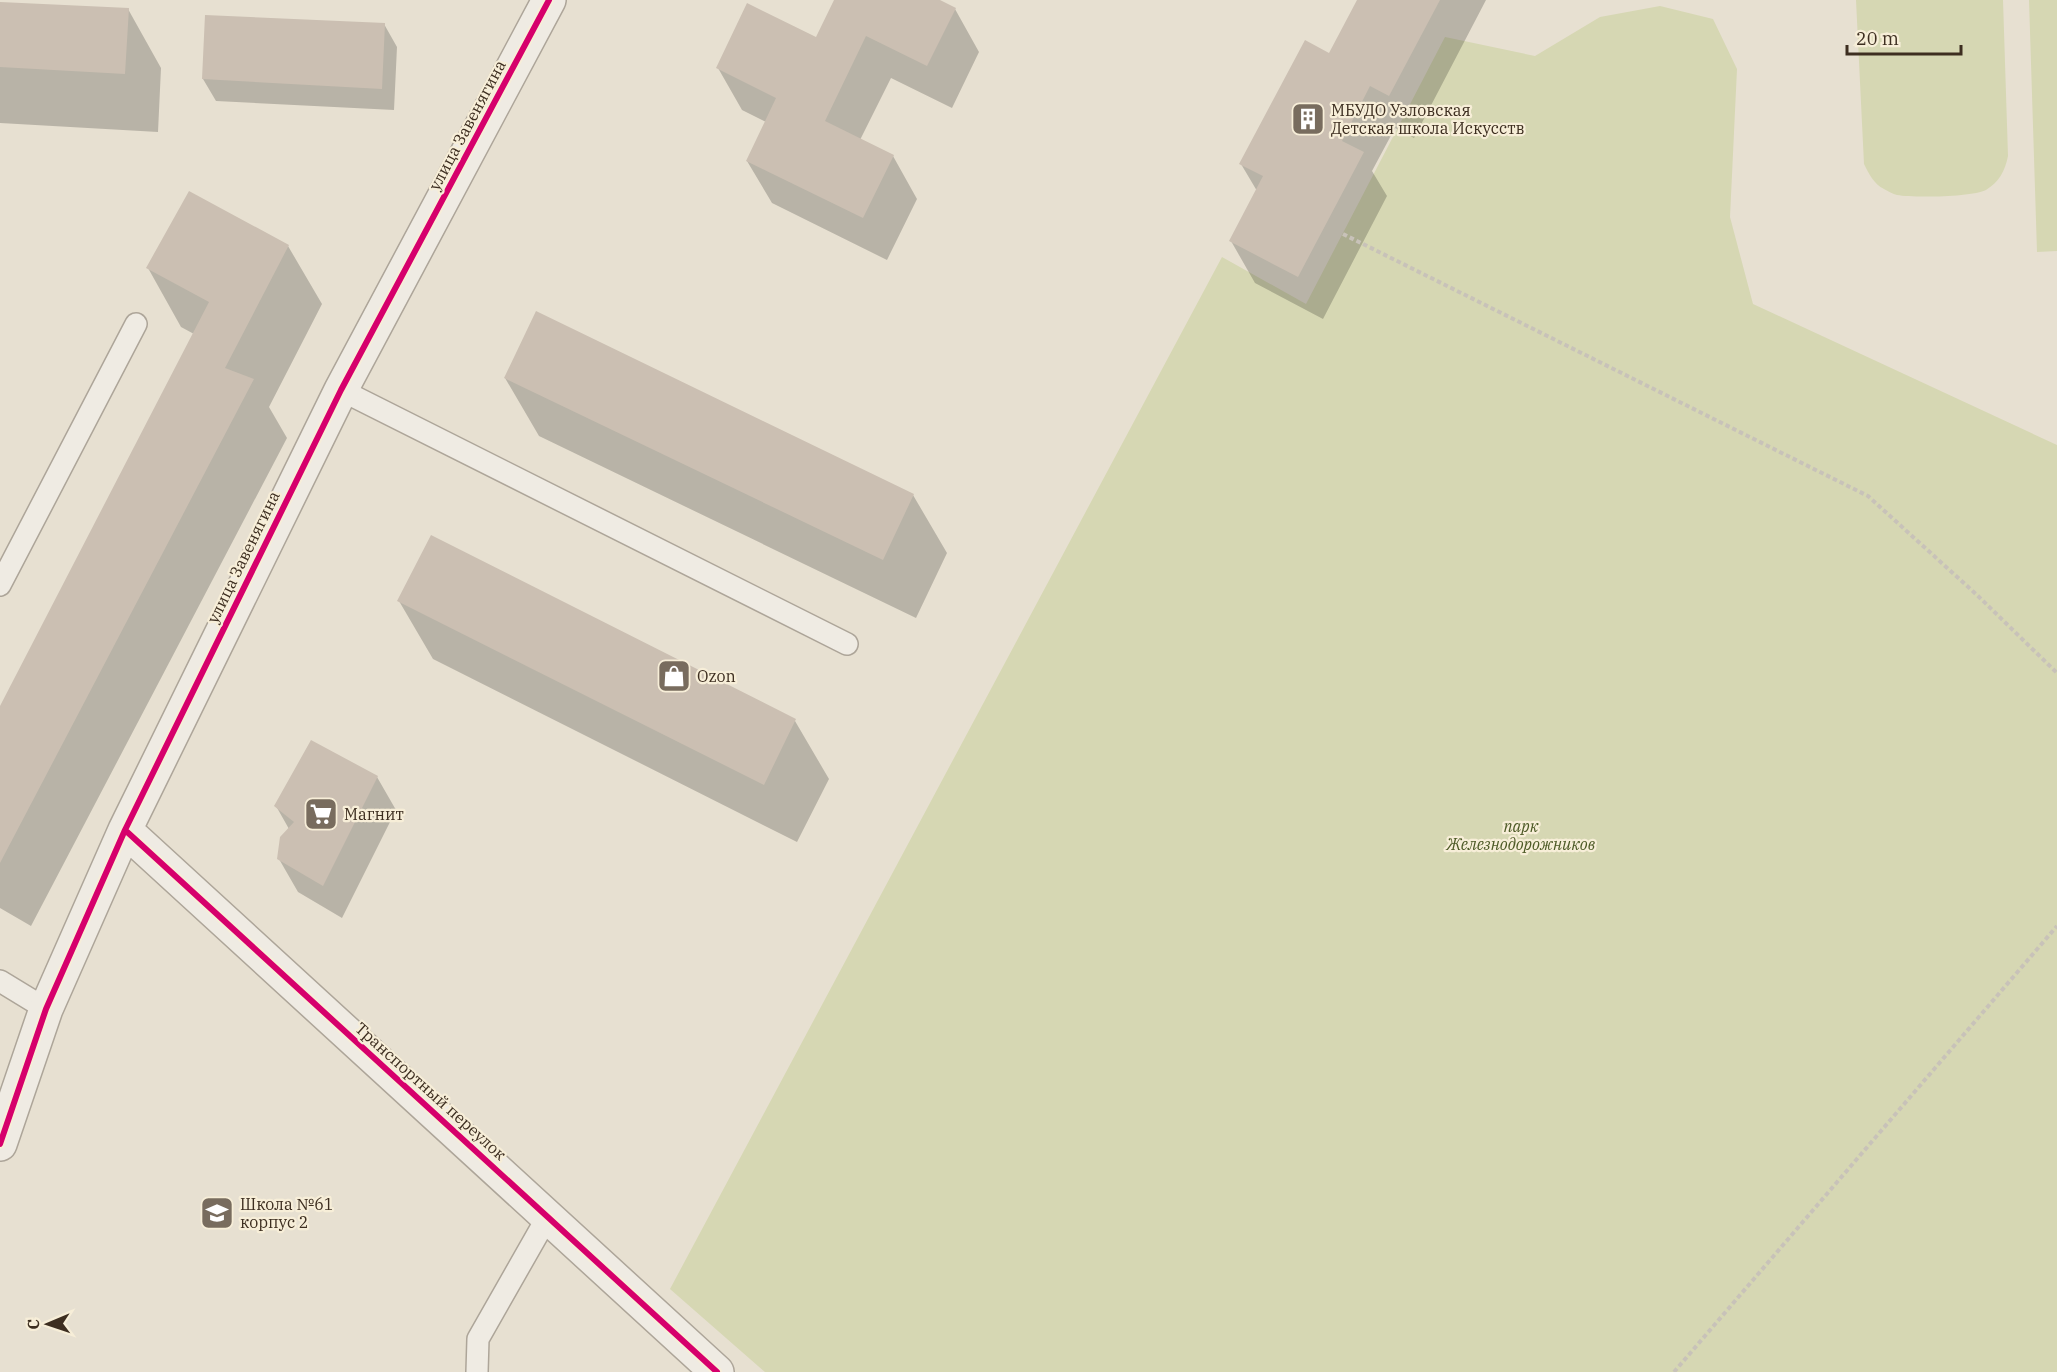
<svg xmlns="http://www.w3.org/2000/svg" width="2057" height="1372" viewBox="0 0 2057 1372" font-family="'IBM Plex Serif',serif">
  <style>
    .green { fill: #d6d7b3 }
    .shadow { fill: #0003 }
    .building { fill: #cbbfb2 }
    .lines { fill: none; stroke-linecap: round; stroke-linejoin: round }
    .service-casing { stroke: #ada599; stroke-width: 24 }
    .minor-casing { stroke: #ada599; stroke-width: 36 }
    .path { stroke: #c8c2b9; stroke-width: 4; stroke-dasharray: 4.5 3; stroke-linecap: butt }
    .service { stroke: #efebe3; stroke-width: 21 }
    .minor { stroke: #efebe3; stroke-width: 33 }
    .cycleway-casing { stroke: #f7eed8; stroke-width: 10 }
    .cycleway { stroke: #d6006c; stroke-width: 6 }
    .labels { text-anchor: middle; stroke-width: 4.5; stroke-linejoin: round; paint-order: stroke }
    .poi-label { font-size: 16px; fill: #3d2e20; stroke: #f7eed8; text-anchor: start }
    .street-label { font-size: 16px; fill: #3d2e20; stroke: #f7eed8 }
    .park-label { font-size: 16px; font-style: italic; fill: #4d5a26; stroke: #f7eed8 }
  </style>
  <rect width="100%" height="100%" fill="#e7e0d1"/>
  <path class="green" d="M1856 0H2003L2008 156C2005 171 1999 182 1986 190 1973 197 1913 198 1897 195 1893 194 1888 191 1884 189 1874 184 1869 174 1864 164Z
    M2029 0H2057V251L2037 252Z
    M1660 6 1713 19 1737 69 1730 217 1753 304 2057 445V1372H765L670 1289 1222 257 1306 304 1445 37 1535 56 1600 17Z"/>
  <path class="shadow" d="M836 0H936L955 9 979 52 952 108 891 78 860 140 893 156 917 199 887 260 772 203 747 161 766 122 742 110 718 68 817 39Z
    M1358 0H1486L1414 138 1395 128 1372 171 1387 196 1323 319 1255 283 1231 241 1257 191 1241 164 1330 55Z
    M0 4 128 9 161 68 158 132 0 123Z
    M384 24 397 47 394 110 216 101 203 79Z
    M288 246 322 304 269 407 287 438 31 926 0 908V709L194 334 181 327 148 268Z
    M505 378 913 495 947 553 916 618 539 436Z
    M399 601 795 721 829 779 797 842 433 659Z
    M377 777 396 810 342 918 298 892 279 859 289 829 276 806Z"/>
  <path class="building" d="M834 0H940L956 8 927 66 866 36 825 121 894 155 863 218 746 161 776 98 716 68 747 3 816 37Z
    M1357 0H1440L1389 96 1370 86 1342 141 1364 152 1298 277 1229 241 1263 176 1239 164 1305 40 1329 53Z
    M0 2 129 8 125 74 0 67Z
    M205 15 385 23 382 89 202 79Z
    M189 191 289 245 225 368 254 379 0 863V706L209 302 146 268Z
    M536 311 914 494 883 560 504 378Z
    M431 535 796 719 764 785 397 601Z
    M311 740 378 776 323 886 277 859 280 837 294 822 274 806Z"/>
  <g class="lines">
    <defs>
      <path id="service" d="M341 390 847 644
        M0 585 136 324
        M0 981 46 1009
        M477 1372 478 1339 548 1216"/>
      <path id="minor" d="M125 830 717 1372
        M0 1144 46 1009 125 830 341 390 549 0"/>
    </defs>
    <use href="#service" class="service-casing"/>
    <use href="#minor" class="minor-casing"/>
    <path class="path" d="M1343 234 1868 496 1977 595 2057 673
      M1674 1372 2057 926"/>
    <use href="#service" class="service"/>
    <use href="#minor" class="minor"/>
    <defs>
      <path id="cycleway" d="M125 830 717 1372
        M0 1144 46 1009 125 830 341 390 549 0"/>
    </defs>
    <use href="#cycleway" class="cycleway-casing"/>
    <use href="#cycleway" class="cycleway"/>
  </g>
  <defs>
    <symbol id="building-square" viewBox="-11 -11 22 22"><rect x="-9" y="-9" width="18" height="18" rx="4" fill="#786c5e" stroke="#f7eed8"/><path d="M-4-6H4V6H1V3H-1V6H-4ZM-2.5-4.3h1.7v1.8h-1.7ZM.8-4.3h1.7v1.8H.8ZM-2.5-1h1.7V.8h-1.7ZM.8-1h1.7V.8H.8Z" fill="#fff"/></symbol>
    <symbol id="shop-square" viewBox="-11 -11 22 22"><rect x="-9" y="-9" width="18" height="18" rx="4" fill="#786c5e" stroke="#f7eed8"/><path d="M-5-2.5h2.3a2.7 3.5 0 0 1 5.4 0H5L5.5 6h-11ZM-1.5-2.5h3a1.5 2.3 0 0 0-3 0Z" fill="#fff"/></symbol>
    <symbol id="supermarket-square" viewBox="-11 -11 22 22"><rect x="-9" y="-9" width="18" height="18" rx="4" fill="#786c5e" stroke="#f7eed8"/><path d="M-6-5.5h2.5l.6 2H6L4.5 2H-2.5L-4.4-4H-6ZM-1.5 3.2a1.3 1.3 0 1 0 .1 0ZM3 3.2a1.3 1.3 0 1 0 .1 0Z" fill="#fff"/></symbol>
    <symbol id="school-square" viewBox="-11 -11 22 22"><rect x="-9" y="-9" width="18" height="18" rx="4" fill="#786c5e" stroke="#f7eed8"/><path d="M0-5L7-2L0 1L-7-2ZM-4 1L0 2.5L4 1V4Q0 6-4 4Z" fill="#fff"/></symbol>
  </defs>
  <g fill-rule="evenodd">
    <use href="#building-square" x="1289" y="100" width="38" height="38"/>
    <use href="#shop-square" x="655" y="657" width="38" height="38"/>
    <use href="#supermarket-square" x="302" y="795" width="38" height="38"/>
    <use href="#school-square" x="198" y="1194" width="38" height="38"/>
  </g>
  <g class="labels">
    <g class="poi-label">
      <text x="1331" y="116">МБУДО Узловская<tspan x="1331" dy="18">Детская школа Искусств</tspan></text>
      <text x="697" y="682">Ozon</text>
      <text x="344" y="820">Магнит</text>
      <text x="240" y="1210">Школа №61<tspan x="240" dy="18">корпус 2</tspan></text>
    </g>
    <g class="street-label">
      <text transform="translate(467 125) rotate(-62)" y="6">улица Завенягина</text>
      <text transform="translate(243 557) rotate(-64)" y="6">улица Завенягина</text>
      <text transform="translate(431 1091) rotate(42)" y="6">Транспортный переулок</text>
    </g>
    <g class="park-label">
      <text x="1521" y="832">парк<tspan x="1521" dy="18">Железнодорожников</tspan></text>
    </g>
  </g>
  <g transform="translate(48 1324) rotate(268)" stroke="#f7eed8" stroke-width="4.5" paint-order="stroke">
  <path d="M0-4.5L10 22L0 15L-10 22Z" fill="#3d2e20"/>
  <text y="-9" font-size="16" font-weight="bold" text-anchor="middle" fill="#3d2e20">С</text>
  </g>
  <path d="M1847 45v9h114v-9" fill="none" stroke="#3d2e20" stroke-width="3"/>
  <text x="1856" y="45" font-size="18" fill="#3d2e20" stroke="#f7eed8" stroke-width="4.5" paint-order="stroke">20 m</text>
</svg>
